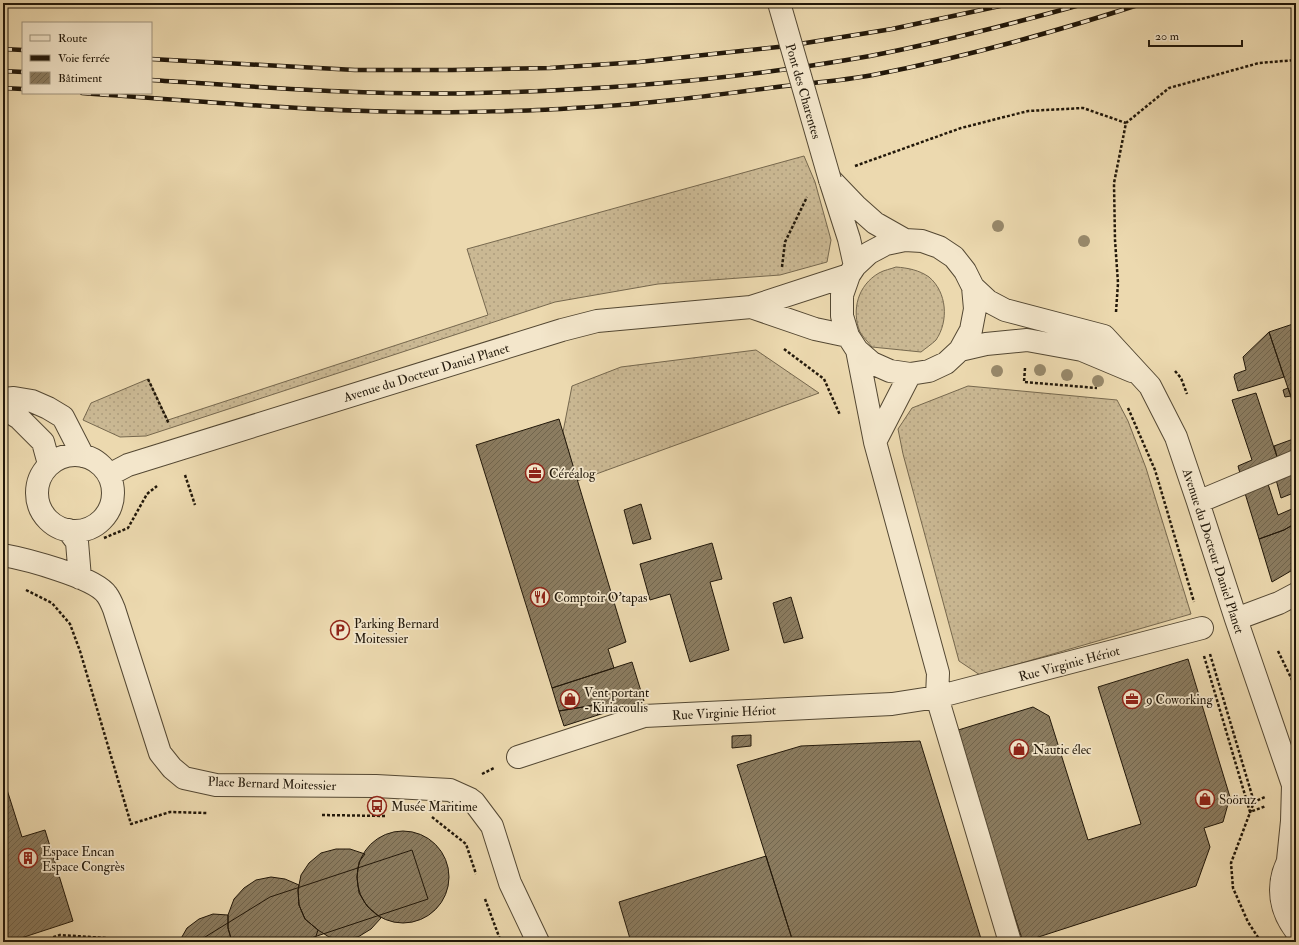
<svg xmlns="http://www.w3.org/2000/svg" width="1299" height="945" viewBox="0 0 1299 945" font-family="'IM FELL Double Pica',serif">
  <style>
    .grass { fill: url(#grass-dots); stroke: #76684e }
    .building { fill: url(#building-hatch); stroke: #22180a }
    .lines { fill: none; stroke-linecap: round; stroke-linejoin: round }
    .minor-casing { stroke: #544833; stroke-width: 24 }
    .path { stroke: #22180a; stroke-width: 2.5; stroke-dasharray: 3 2; stroke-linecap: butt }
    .minor { stroke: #f3e6cb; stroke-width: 22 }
    .rail-casing { stroke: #22180a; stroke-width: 4.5 }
    .rail { stroke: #f3e6cb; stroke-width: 3; stroke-dasharray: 9; stroke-linecap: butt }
    .minor-bridge-casing { stroke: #544833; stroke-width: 24; stroke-linecap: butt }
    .minor-bridge { stroke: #f3e6cb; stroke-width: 22 }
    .tree { fill: #98896b }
    .labels { text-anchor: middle; stroke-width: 3.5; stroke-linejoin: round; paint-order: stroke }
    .street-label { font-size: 13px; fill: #22180a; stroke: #f3e6cb }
    .poi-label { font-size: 13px; fill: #22180a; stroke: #f3e6cb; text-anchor: start }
  </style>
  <defs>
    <pattern id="grass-dots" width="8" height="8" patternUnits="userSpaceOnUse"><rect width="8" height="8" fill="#cab893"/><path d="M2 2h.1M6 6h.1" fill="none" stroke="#ad9d7d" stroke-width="1.8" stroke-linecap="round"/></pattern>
    <pattern id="building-hatch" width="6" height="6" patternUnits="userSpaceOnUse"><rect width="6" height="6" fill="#8b7c60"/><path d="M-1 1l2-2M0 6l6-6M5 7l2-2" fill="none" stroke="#71654d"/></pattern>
  </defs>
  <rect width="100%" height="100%" fill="#ecd9af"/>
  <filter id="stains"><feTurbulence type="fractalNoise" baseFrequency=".005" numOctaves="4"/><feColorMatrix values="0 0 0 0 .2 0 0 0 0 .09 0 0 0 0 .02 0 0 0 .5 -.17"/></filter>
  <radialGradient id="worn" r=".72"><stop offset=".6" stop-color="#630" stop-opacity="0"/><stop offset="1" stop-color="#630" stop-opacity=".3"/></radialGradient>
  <path class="grass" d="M804 156 815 182 831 240 827 262 780 275 658 284 555 302 146 436 120 437 83 420 91 403 148 379 168 420 488 315 467 249Z
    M896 267C908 268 919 270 929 277 947 292 949 321 936 340 932 344 926 348 921 352L872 347C868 342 863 337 860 332 851 310 858 285 879 273 884 270 891 269 896 267Z
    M756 350 819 393 577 481 563 432 572 386 621 367Z
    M968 386 1117 400 1128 421 1146 468 1191 614 980 675 959 661 903 454 898 429 912 408Z"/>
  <path class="building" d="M1296 323V385L1294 386 1296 392V412L1269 332Z
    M1269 332 1284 377 1238 391 1234 377 1235 374 1246 370 1243 357Z
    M1288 388 1291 396 1285 397 1283 390Z
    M1256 393 1278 460 1241 477 1238 466 1252 460 1232 400Z
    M559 419 626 642 608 649 614 668 552 688 476 445Z
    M1296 438V453L1278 460 1274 446Z
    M1296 468V492L1281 498 1275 476Z
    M1267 481 1278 515 1294 508 1296 512V523L1284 530 1259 539 1244 490Z
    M641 504 651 539 633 544 624 510Z
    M1296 523V568L1272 582 1259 539 1284 530Z
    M712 543 722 579 710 582 729 650 690 662 670 594 650 600 640 564Z
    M791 597 803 638 784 643 773 603Z
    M1188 659 1230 797 1223 822 1204 828 1210 847 1196 886 1023 942 955 731 1033 707 1049 716 1088 840 1141 824 1098 687Z
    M632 662 644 701 598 715 595 705 559 711 552 688Z
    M595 705 598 715 564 726 559 711Z
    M751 735V746L732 748V736Z
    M920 741 982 942H793L737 765 801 746Z
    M3 777 22 837 45 830 73 921 9 942H3Z
    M357 877a46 46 0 1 1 92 0a46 46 0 1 1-92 0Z
    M336 849H350L365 854 359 862 357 877 359 893 367 906 381 918 371 929 358 937 343 939 329 937 318 930 305 919 299 905 298 890 301 875 309 863 321 853Z
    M412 850 428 899 299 942H197L270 897Z
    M766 856 793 942H631L619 902Z
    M271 877 285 879 299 885 298 890 299 905 305 919 318 930 314 942H232L228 928V915L234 899 244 888 256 880Z
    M213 914 228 915V928L232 942H179L187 928 199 919Z"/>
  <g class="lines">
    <defs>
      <path id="minor" d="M830 180 833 182 857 207 875 223 905 240
        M831 183 849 239 855 266
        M973 287 975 309 971 330 960 350 946 363 929 371 910 374 890 371 872 363 857 350 848 336 842 316V295L849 275 855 266 869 253 886 244 905 240 922 241 939 247 954 257 965 271 973 287 988 301 1005 310 1104 336 1150 386 1176 437 1198 502 1236 619 1293 785 1292 821 1288 860
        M751 307 815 329 848 336
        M857 350 875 442 938 673 937 697 1010 942
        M960 350 986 344 1027 340 1082 350 1132 371
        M3 399 14 398 32 401 48 408 63 417 83 456
        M3 408 19 418 43 442 49 464
        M875 442 910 374
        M37 493a38 38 0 1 1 76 0a38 38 0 1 1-76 0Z
        M109 475 128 465 562 330 597 321 751 307 849 275
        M1198 502 1296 461
        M68 530 77 542 80 578
        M3 555C25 559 95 577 107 595 110 599 112 604 114 609L160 753 172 768 184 778 216 785 376 786 450 790 470 799 474 802 492 826 510 883 538 942
        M1236 619 1279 603 1296 594
        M518 757 644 716 892 704 937 697 1202 628
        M1296 849C1276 875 1276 905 1296 931"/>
    </defs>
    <use href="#minor" class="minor-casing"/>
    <path class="path" d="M855 166 961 128 1028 111 1083 108 1126 123
      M782 267 785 242 807 197
      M1116 312 1118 283 1115 240 1114 183 1126 123 1169 88 1259 63 1296 60
      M784 349 824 379 840 415
      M1025 368 1024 382 1097 388
      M1175 371 1181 378 1187 394
      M148 379 169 424
      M1128 408 1155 470 1194 602
      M185 475 195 505
      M104 538 128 528 147 494 157 486
      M26 590 52 603 70 624 80 651 131 824 170 812 207 813
      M1278 651 1296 688
      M1210 654 1254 802
      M1204 656 1250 812 1266 806
      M482 774 494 768
      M322 815 385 816
      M432 817 466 844 476 874
      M485 899 501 942
      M39 942 60 935 121 939
      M1261 942 1248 922 1233 888 1231 863 1254 802 1265 797"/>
    <use href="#minor" class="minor"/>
    <defs>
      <path id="rail" d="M3 49 23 50
        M151 59 355 70H452L550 68 639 62 787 46 892 29 1014 3
        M3 71 23 72
        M151 80C260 87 369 96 478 93 609 90 741 79 870 56 943 42 1015 23 1087 3
        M3 88 23 89
        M82 93C209 102 337 114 465 112 501 111 537 111 573 108 641 105 709 96 777 87 809 83 841 81 873 75 965 57 1055 32 1144 3"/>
    </defs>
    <use href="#rail" class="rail-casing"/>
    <use href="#rail" class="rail"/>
    <defs>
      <path id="minor-bridge" d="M779 3 830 180"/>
    </defs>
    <use href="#minor-bridge" class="minor-bridge-casing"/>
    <use href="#minor-bridge" class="minor-bridge"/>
  </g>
  <g class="tree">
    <circle cx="998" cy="226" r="6"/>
    <circle cx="1084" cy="241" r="6"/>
    <circle cx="1040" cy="370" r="6"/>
    <circle cx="997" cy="371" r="6"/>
    <circle cx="1067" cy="375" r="6"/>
    <circle cx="1098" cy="381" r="6"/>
  </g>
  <defs>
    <symbol id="office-ring" viewBox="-11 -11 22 22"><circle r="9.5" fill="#f3e6cb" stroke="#8f2418" stroke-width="1.5"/><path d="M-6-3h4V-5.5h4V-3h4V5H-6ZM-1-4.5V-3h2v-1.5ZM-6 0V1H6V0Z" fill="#8f2418"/></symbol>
    <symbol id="restaurant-ring" viewBox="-11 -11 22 22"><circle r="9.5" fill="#f3e6cb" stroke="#8f2418" stroke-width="1.5"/><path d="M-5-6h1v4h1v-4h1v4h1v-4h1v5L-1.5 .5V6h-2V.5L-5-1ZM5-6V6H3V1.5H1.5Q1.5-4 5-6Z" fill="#8f2418"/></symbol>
    <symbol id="parking-ring" viewBox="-11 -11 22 22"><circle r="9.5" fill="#f3e6cb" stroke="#8f2418" stroke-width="1.5"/><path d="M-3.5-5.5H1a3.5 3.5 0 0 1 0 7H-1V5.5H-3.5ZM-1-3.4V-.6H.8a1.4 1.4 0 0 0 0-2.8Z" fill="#8f2418"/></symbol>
    <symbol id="shop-ring" viewBox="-11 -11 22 22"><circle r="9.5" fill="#f3e6cb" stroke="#8f2418" stroke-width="1.5"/><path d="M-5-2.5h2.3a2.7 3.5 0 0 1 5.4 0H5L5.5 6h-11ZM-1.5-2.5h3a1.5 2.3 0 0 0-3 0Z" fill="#8f2418"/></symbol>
    <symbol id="bus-ring" viewBox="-11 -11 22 22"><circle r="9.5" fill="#f3e6cb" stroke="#8f2418" stroke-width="1.5"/><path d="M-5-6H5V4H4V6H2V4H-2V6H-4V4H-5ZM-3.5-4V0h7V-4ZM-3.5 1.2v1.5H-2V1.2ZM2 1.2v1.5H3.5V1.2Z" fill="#8f2418"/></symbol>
    <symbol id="building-ring" viewBox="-11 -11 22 22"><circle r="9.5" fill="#f3e6cb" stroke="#8f2418" stroke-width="1.5"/><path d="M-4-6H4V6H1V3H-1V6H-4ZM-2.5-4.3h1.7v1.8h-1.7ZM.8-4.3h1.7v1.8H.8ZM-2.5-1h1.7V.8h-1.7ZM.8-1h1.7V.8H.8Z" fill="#8f2418"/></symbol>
  </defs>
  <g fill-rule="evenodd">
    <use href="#office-ring" x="524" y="462" width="22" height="22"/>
    <use href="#restaurant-ring" x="529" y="586" width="22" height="22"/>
    <use href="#parking-ring" x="329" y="619" width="22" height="22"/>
    <use href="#shop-ring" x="559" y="688" width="22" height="22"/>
    <use href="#office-ring" x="1121" y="688" width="22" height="22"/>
    <use href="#shop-ring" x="1008" y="738" width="22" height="22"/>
    <use href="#shop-ring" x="1194" y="788" width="22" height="22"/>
    <use href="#bus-ring" x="366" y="795" width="22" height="22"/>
    <use href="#building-ring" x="17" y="847" width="22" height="22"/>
  </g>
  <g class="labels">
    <g class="street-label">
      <text transform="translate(804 91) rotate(74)" y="5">Pont des Charentes</text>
      <text transform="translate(426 372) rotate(-17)" y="5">Avenue du Docteur Daniel Planet</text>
      <text transform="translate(1214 551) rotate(72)" y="5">Avenue du Docteur Daniel Planet</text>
      <text transform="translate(1069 663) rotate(-15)" y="5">Rue Virginie Hériot</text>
      <text transform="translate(724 712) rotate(-3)" y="5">Rue Virginie Hériot</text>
      <text transform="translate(272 783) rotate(2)" y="5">Place Bernard Moitessier</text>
    </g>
    <g class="poi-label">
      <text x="549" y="478">Céréalog</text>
      <text x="554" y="602">Comptoir O'tapas</text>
      <text x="354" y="628">Parking Bernard<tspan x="354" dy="15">Moitessier</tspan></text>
      <text x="584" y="697">Vent portant<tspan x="584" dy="15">- Kiriacoulis</tspan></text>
      <text x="1146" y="704">9 Coworking</text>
      <text x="1033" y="754">Nautic élec</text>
      <text x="1219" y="804">Soöruz</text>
      <text x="391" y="811">Musée Maritime</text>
      <text x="42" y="856">Espace Encan<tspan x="42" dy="15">Espace Congrès</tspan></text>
    </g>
  </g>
  <rect width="1299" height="945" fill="none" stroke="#ecd9af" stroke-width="16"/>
  <rect x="4" y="4" width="1291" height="937" fill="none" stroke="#22180a" stroke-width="2"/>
  <rect x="8" y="8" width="1283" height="929" fill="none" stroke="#22180a"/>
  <rect x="22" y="22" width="130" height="72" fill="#f3e6cb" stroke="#9f947e"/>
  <rect x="30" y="35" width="20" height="6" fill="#f3e6cb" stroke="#9f947e"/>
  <text x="58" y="42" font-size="12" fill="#22180a">Route</text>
  <rect x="30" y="55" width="20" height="6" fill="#22180a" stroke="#9f947e"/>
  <text x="58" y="62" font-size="12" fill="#22180a">Voie ferrée</text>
  <rect x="30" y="72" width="20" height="12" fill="url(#building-hatch)" stroke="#9f947e"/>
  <text x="58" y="82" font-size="12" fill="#22180a">Bâtiment</text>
  <path d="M1149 40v6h93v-6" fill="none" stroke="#22180a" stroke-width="2"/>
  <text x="1155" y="40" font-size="12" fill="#22180a" stroke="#f3e6cb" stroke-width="3" paint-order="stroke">20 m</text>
  <rect width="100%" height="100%" filter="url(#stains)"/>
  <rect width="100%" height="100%" fill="url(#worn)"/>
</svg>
